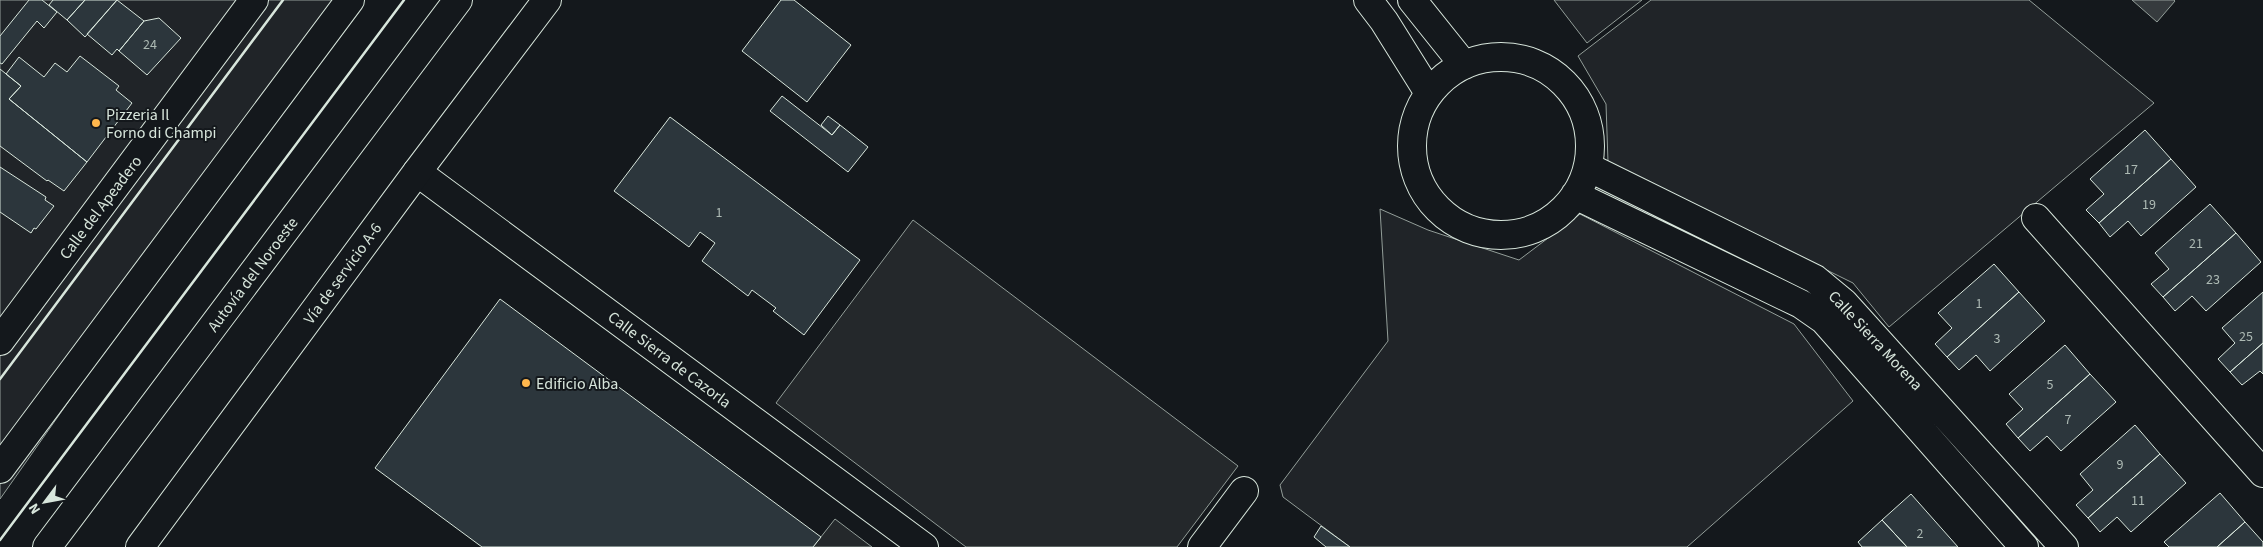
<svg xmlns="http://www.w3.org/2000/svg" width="2263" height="547" viewBox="0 0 2263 547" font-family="'Source Sans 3',sans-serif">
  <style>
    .green { fill: #202428; stroke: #939e99 }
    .parking { fill: #24282b; stroke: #939e99 }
    .water { fill: #363b3e; stroke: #939e99 }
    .building { fill: #2c363c; stroke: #d8e6dc }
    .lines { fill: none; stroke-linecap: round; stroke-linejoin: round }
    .street-casing { stroke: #d8e6dc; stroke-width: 30 }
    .secondary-casing { stroke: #d8e6dc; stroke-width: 30 }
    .highway-casing { stroke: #d8e6dc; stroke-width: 30 }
    .street { stroke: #14181c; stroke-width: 28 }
    .secondary { stroke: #14181c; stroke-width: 28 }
    .highway { stroke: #14181c; stroke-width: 28 }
    .wall { stroke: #d8e6dc; stroke-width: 2.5 }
    .poi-dot { fill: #ffb74d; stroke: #14181c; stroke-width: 2 }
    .labels { text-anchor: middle; stroke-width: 4; stroke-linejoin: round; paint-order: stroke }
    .number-label { font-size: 14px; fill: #adbab4 }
    .poi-label { font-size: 16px; fill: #d8e6dc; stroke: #14181c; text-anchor: start }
    .street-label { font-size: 16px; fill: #d8e6dc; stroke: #14181c }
  </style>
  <rect width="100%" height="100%" fill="#14181c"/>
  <path class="green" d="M0 0H351L0 499Z
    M1554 0H1642L1587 43Z
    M1651 0H2029L2154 103 1889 327 1853 283 1608 162 1606 104 1578 56Z
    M1380 209 1428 230 1519 260 1580 214 1794 324 1853 401 1687 547H1350L1283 497 1280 485 1388 341Z"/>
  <path class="parking" d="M913 220 1238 466 1177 547H966L776 403Z
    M835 519 872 547H813Z"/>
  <path class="water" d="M2132 0H2174L2175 1 2157 22Z"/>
  <path class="building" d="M29 0H42L57 12 44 28 37 21 2 64 0 63V36Z
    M53 0H85L67 20 49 5Z
    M85 0H117L85 37 67 20Z
    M117 0 144 21 119 51 117 49 112 55 87 34Z
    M781 0H794L851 45 807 102 742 51Z
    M159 18 181 38 147 75 119 51 144 21Z
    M80 56 119 86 116 90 132 103 87 162 9 99 21 86 6 74 19 57 44 77 55 63 67 72Z
    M0 69 21 86 9 99 87 162 64 191 48 180 47 181 0 146Z
    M782 96 832 135 840 125 868 147 848 172 770 111Z
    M828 116 840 125 832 135 821 125Z
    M670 117 860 260 804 335 773 311 776 308 752 290 748 296 702 261 715 243 700 232 689 247 614 191Z
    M2145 130 2171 159 2099 223 2086 210 2104 194 2090 179Z
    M2171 159 2196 187 2141 236 2128 221 2110 237 2099 223Z
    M0 167 46 197 45 200 54 206 36 229 34 228 31 233 0 212Z
    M2210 204 2236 233 2163 297 2151 284 2169 269 2155 253Z
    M2236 233 2261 262 2206 311 2192 296 2175 311 2163 297Z
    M1994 264 2019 292 1947 357 1935 344 1952 328 1938 313Z
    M2019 292 2045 321 1990 371 1976 355 1959 370 1947 357Z
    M2263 292V343L2230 372 2218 359 2235 343 2222 328Z
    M500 299 821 537 813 547H482L375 468Z
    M2263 343V374L2260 371 2242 385 2230 372Z
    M2065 345 2090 374 2018 438 2006 424 2023 409 2009 394Z
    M2090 374 2116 402 2061 451 2047 436 2030 451 2018 438Z
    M2135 425 2160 454 2088 518 2076 505 2093 490 2080 474Z
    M2160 454 2186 483 2131 532 2117 517 2100 532 2088 518Z
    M2220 493 2245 522 2217 547H2169L2164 542Z
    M1911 494 1958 547H1907L1882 520Z
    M1882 520 1907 547H1862L1858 542Z
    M2245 522 2263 542V547H2217Z
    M1321 526 1350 547H1326L1314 537Z"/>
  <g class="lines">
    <defs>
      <path id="street" d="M1368 0 1384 21 1429 93
        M1412 0 1464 65
        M1412 146a89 89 0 1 1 178 0a89 89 0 1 1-178 0Z
        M1588 167 1815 279 1844 303 2064 547
        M417 172 924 547
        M1575 195 1801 304 1824 320 2024 547
        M2036 218 2263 473
        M1202 547 1244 491"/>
      <path id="secondary" d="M0 341 254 0
        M140 547 417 172 547 0"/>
      <path id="highway" d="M0 469 350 0
        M47 547 458 0"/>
    </defs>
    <use href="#street" class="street-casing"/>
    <use href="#secondary" class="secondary-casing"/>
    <use href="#highway" class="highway-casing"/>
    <use href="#street" class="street"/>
    <use href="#secondary" class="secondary"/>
    <use href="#highway" class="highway"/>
    <path class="wall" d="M0 379 283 0
      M0 540 404 0"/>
  </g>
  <g class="poi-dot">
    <circle cx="96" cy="123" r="5"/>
    <circle cx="526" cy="383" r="5"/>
  </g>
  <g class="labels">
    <g class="number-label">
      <text x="150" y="49">24</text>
      <text x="2131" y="174">17</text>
      <text x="2149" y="209">19</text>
      <text x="719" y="217">1</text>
      <text x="2196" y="248">21</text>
      <text x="2213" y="284">23</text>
      <text x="1979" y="308">1</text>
      <text x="2246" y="341">25</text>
      <text x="1997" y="343">3</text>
      <text x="2050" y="389">5</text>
      <text x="2068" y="424">7</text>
      <text x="2120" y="469">9</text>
      <text x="2138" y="505">11</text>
      <text x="1920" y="538">2</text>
    </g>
    <g class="poi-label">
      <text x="106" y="120">Pizzeria Il<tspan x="106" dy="18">Forno di Champi</tspan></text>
      <text x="536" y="389">Edificio Alba</text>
    </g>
    <g class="street-label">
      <text transform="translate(100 207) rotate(-53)" y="6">Calle del Apeadero</text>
      <text transform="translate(342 273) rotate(-54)" y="6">Vía de servicio A-6</text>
      <text transform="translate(252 274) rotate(-53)" y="6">Autovía del Noroeste</text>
      <text transform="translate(1876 340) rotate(47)" y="6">Calle Sierra Morena</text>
      <text transform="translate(670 359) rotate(37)" y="6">Calle Sierra de Cazorla</text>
    </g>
  </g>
  <g transform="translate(45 502) rotate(238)" stroke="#14181c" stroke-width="4" paint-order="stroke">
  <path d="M0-4L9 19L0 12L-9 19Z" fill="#d8e6dc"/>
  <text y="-8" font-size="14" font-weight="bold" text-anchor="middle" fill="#d8e6dc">N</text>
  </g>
</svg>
